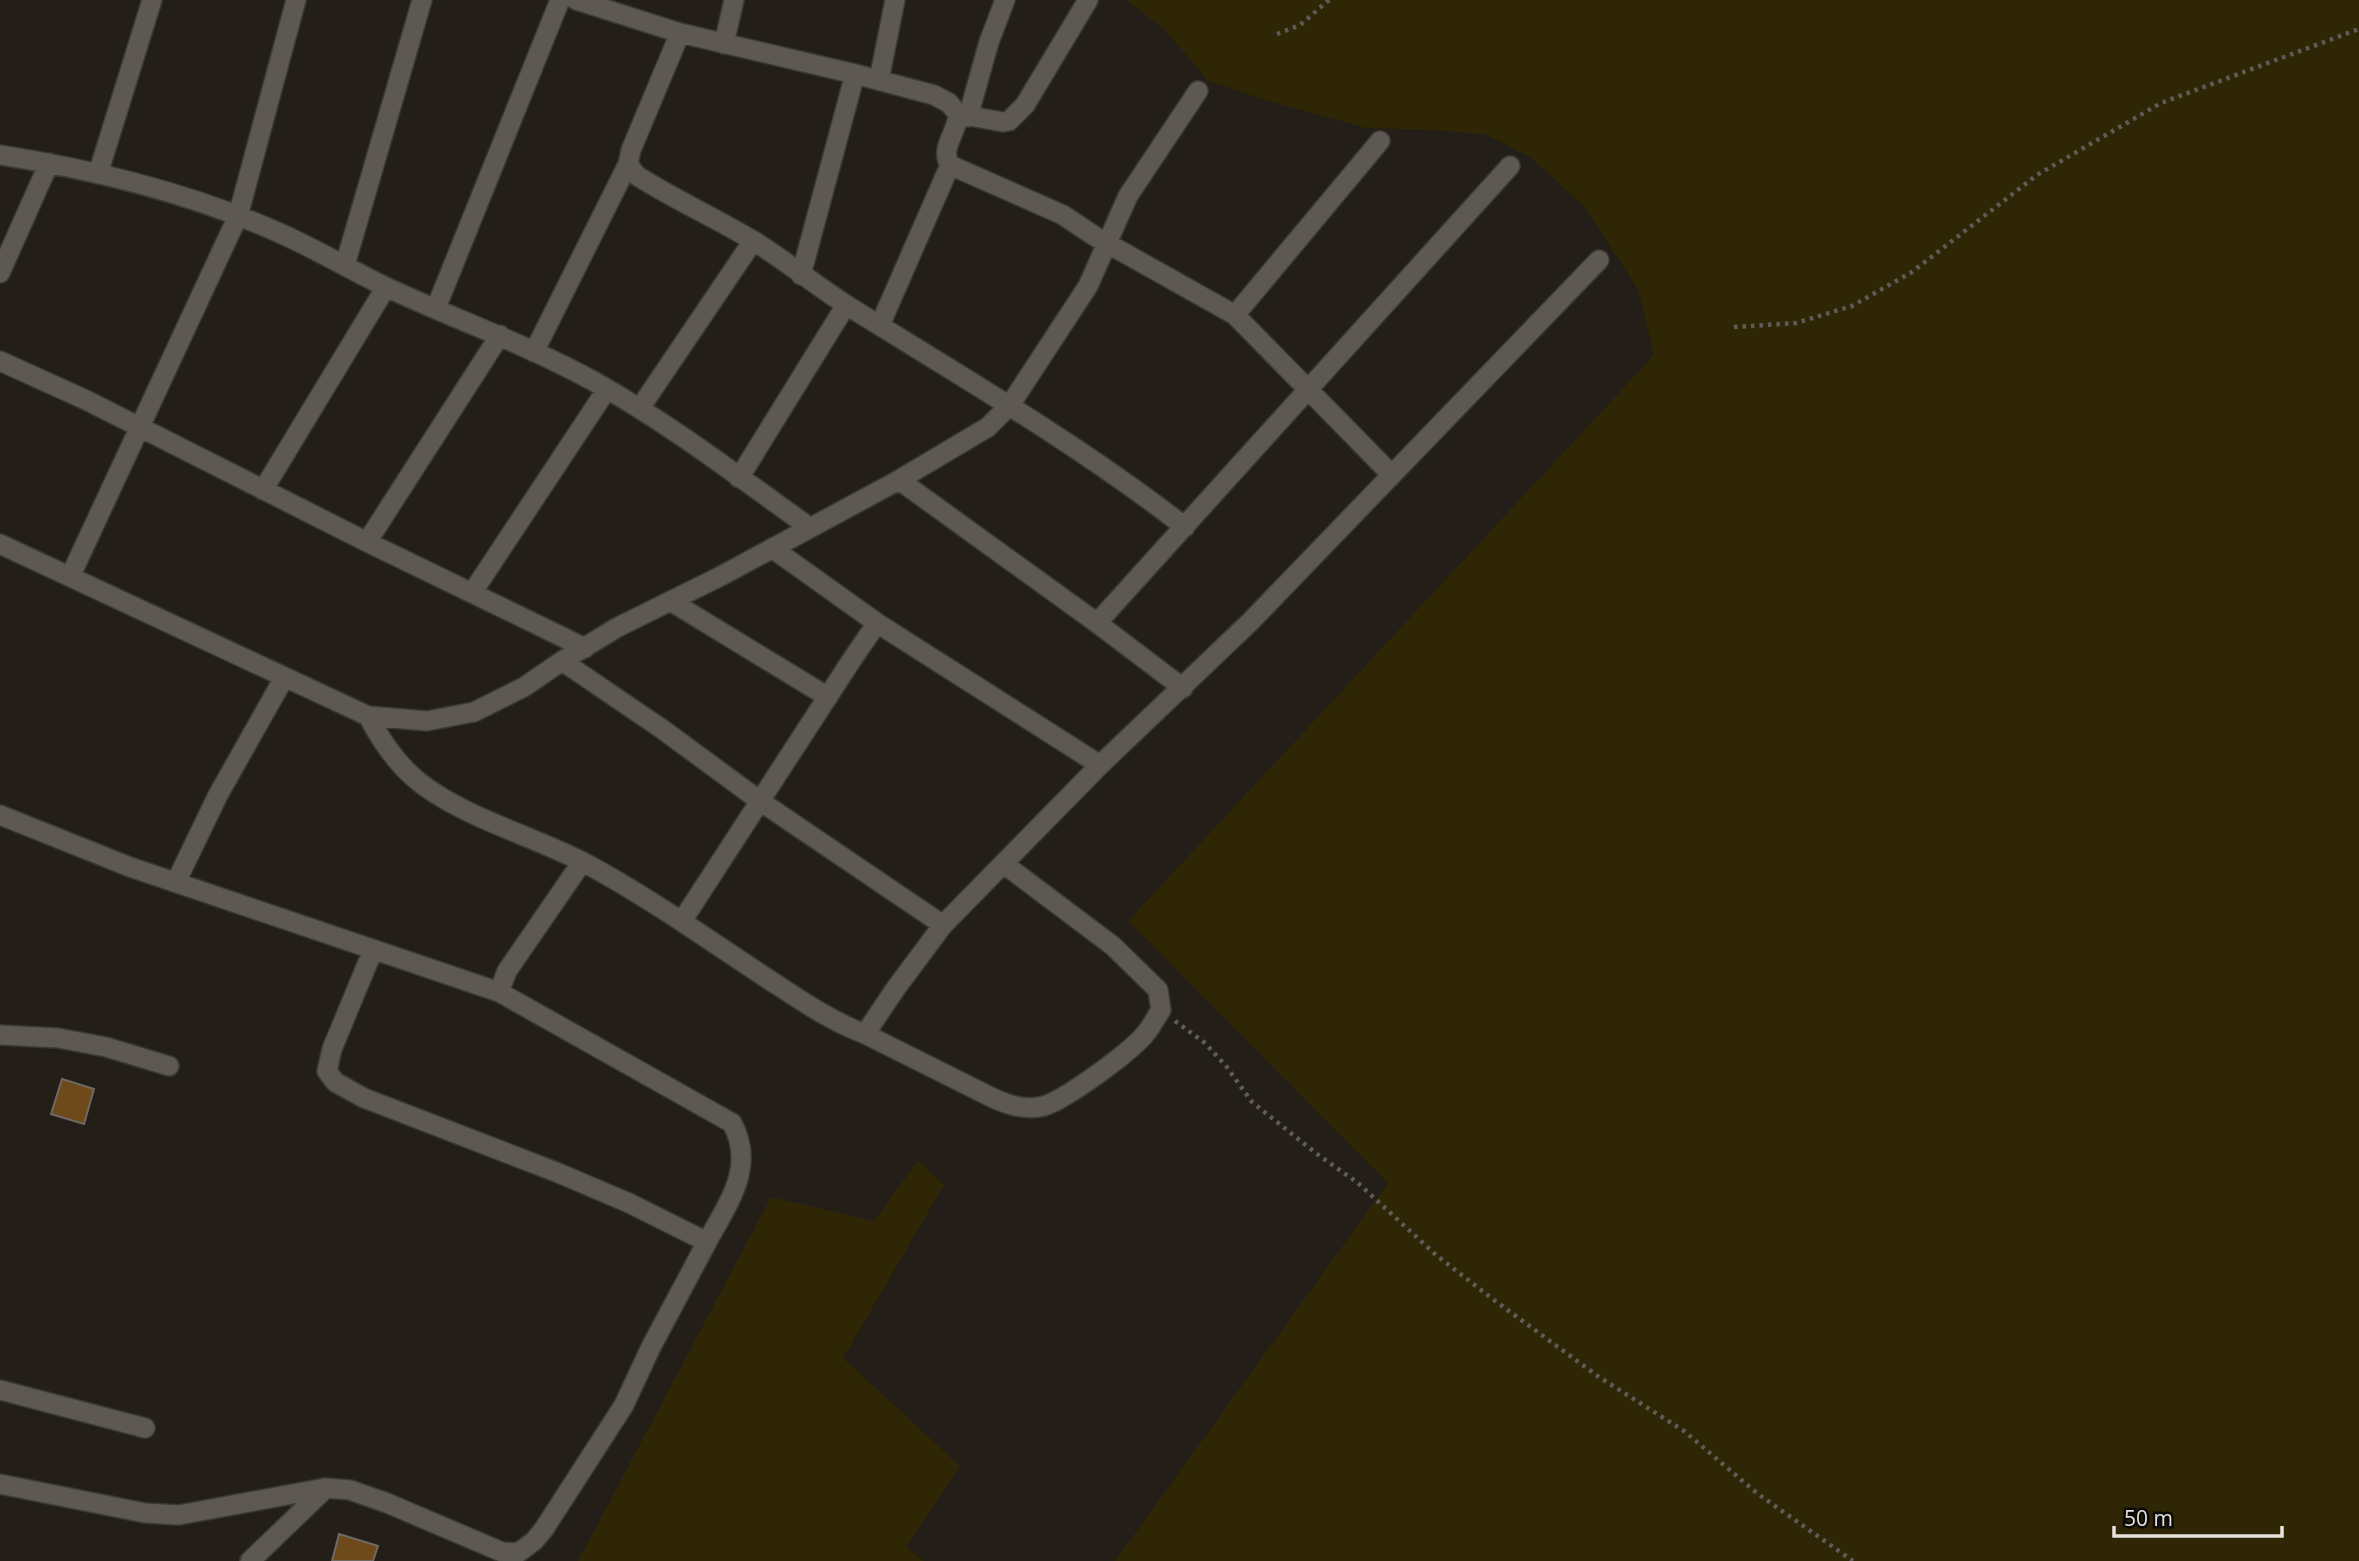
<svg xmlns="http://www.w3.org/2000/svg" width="2359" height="1561" viewBox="0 0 2359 1561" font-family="'Open Sans',sans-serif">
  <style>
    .sand { fill: #2e2605 }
    .building { fill: #6e491a; stroke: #6f6962; stroke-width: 2 }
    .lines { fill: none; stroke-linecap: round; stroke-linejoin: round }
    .minor-casing { stroke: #3c3834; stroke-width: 22 }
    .path { stroke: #605b56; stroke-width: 4.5; stroke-dasharray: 3.5 5; stroke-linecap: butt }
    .minor { stroke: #5d5851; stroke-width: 19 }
  </style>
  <rect width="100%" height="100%" fill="#231e18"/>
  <path class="sand" d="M1127 0H2359V1561H1115L1388 1183 1128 921 1654 355 1638 290 1586 208 1530 157 1487 135 1438 130 1366 128 1272 102 1208 81 1166 31Z
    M918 1160 944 1185 843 1358 960 1466 906 1547 924 1561H578L771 1197 874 1221Z"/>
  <path class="building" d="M62 1079 94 1089 84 1124 51 1114Z
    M339 1534 378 1546 373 1561H332Z"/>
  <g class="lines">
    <defs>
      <path id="minor" d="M576 0 680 33 855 74 934 95 949 103 958 114 1003 122 1009 121 1025 105 1088 0
        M680 33 631 150 628 164 636 175C673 199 714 217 752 240 785 260 815 285 848 306 962 377 1078 444 1185 527
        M724 44 734 0
        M879 80 895 0
        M958 114C958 132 939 148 950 165L1063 215 1096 237 1235 315 1391 474
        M968 117 989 42 1005 0
        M0 155C97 170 194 194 284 235 319 251 353 271 388 288 457 320 528 345 595 382 670 424 739 477 809 527
        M98 174 152 0
        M345 265 422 0
        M0 273 49 163
        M801 275 855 74
        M436 308 560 0
        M1235 315 1380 141
        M880 325 950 165
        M534 352 628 164
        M0 361 86 400 367 542 585 648
        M640 408 753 241
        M739 478 846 305
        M899 480 1097 623 1183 688
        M263 490 386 287
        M367 542 500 335
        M0 544 368 716C384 746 403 773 433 792 479 822 534 837 583 862 647 896 707 939 768 979 799 999 830 1021 865 1034L896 988 943 925 1100 765 1251 621 1599 260
        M772 548 877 623 1100 765
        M70 577 238 216 296 0
        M472 593 607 389
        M672 602 828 697
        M1097 623 1510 166
        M562 661 662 729 760 801 943 925
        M368 716 427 721 474 712 524 687 562 661 618 627 721 576 899 480 988 427 1010 405 1088 286 1128 196 1198 91
        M0 815 130 867 499 992 507 971 582 862
        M176 882 218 795 284 678
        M682 921 851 661 877 623
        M373 950 332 1049 327 1071 335 1082 364 1098 556 1172 629 1203 707 1242C728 1203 756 1167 732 1123L499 992
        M865 1034 991 1097C1007 1105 1025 1111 1044 1106 1066 1099 1131 1052 1146 1033 1152 1026 1156 1017 1161 1010L1158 990 1113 946 1004 864
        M0 1035 58 1038 106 1047 169 1066
        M0 1390 145 1428
        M0 1484 145 1513 179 1515 325 1488 350 1490 387 1503 502 1552 518 1553 534 1541 544 1529 624 1405 651 1347 707 1242
        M250 1561 325 1489"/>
    </defs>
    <use href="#minor" class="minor-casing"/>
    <path class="path" d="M1277 34 1300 25 1329 0
      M1734 327 1796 323 1852 306 1912 272 2037 175 2161 103 2359 29
      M1175 1021 1205 1043 1226 1066 1252 1102 1317 1154 1358 1183 1436 1255 1494 1300 1599 1377 1684 1431 1758 1494 1853 1561"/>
    <use href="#minor" class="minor"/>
  </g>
  <path d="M2114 1526v10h168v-10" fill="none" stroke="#e6e3de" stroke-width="3.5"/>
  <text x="2124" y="1526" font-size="21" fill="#e6e3de" stroke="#0b0906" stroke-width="5" paint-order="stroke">50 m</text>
</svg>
